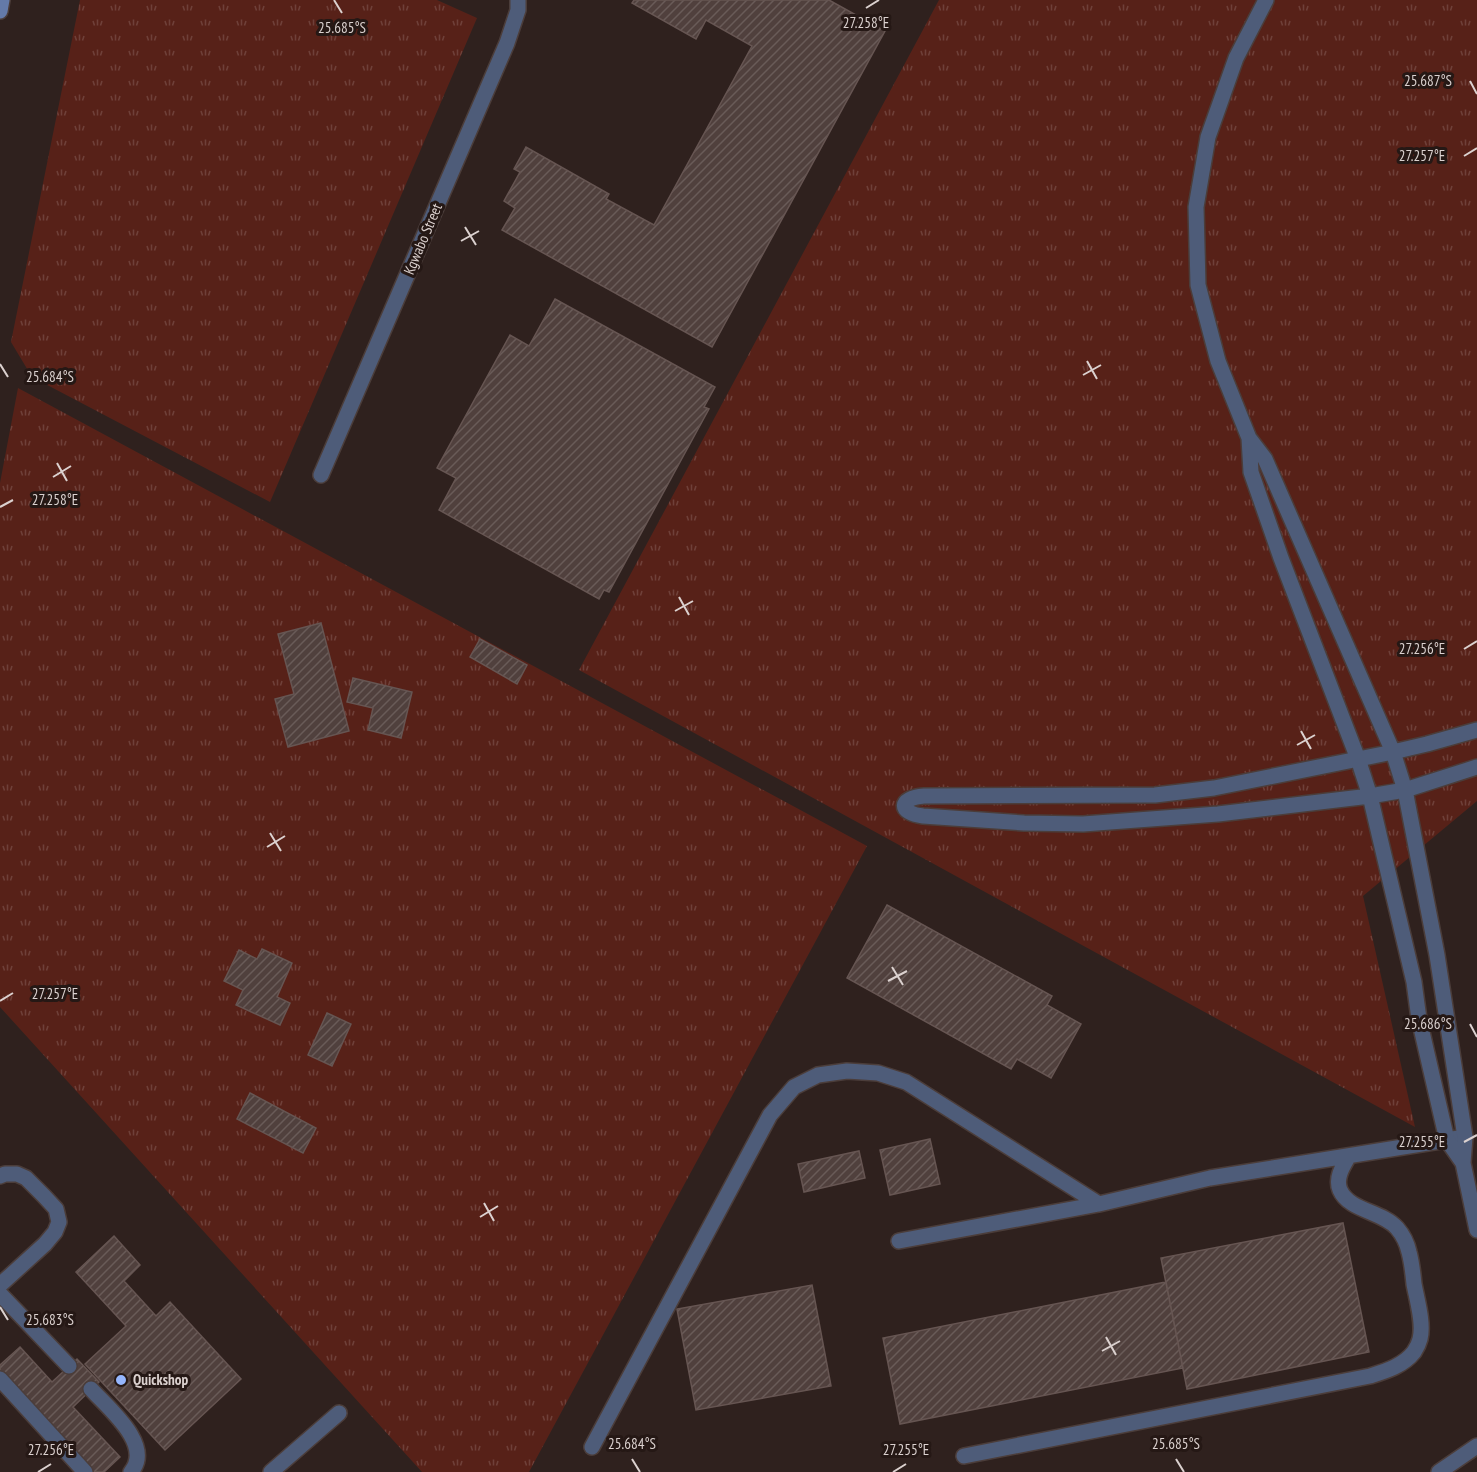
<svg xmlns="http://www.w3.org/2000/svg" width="1477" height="1472" viewBox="0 0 1477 1472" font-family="'PT Sans Narrow',sans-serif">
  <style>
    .grass { fill: url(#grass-tufts) }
    .building { fill: url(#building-hatch); stroke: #665552; stroke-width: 1.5 }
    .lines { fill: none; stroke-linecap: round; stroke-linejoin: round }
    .service-casing { stroke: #4b3d3a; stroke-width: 18 }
    .minor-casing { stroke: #4b3d3a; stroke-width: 18 }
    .secondary-casing { stroke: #4b3d3a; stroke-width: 18 }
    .service { stroke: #4e5c79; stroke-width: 15 }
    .minor { stroke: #4e5c79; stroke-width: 15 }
    .secondary { stroke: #647aa9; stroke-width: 15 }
    .ticks { fill: none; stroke: #dbd1cf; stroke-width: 2 }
    .poi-dot { fill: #95b6fd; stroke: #251815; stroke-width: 2 }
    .labels { text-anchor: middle; stroke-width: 6; stroke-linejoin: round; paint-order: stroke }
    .street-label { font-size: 15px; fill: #dbd1cf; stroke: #251815 }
    .poi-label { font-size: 15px; font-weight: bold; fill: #dbd1cf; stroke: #251815; text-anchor: start }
    .ticks-label { font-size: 15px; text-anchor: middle; fill: #dbd1cf; stroke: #251815; stroke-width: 6; stroke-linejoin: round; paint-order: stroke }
  </style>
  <defs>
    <pattern id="grass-tufts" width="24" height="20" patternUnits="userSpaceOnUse" patternTransform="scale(1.5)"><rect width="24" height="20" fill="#572118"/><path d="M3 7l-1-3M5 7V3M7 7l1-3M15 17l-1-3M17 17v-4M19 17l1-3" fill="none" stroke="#6f4039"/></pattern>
    <pattern id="building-hatch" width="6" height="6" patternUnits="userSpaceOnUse" patternTransform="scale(1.5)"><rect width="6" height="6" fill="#50403d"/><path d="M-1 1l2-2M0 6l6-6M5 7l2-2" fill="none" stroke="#695b58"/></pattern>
  </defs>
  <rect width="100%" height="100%" fill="#2f211e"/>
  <path class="grass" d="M80 0H437L477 18 270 502 32 377 11 342Z
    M939 0H1477V801L1363 896 1415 1127 579 670Z
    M18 388 867 846 529 1472H422L0 1007V483Z"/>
  <path class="building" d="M634 0H829L885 31 712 347 502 230 515 208 504 201 520 172 514 169 526 147 609 194 606 199 654 225 752 46 706 20 696 39 632 3Z
    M555 299 715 387 704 407 709 409 609 592 604 590 599 599 439 510 456 478 437 468 510 335 529 346Z
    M321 623 349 731 288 747 275 699 294 694 278 634Z
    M480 639 527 665 517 684 470 657Z
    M353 678 412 692 401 738 368 730 373 708 347 702Z
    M887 905 1052 996 1047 1005 1081 1024 1051 1078 1017 1059 1011 1069 847 978Z
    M262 949 292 963 277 997 290 1003 280 1025 236 1005 243 990 224 981 239 950 257 959Z
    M327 1013 351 1024 332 1066 308 1055Z
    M250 1093 316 1128 303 1153 237 1119Z
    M930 1139 940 1184 890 1195 880 1150Z
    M859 1151 865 1178 804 1192 798 1164Z
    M1343 1223 1369 1352 1187 1389 1161 1258Z
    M114 1236 140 1265 124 1281 156 1316 170 1302 241 1379 165 1450 85 1364 126 1326 76 1272Z
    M1166 1282 1183 1368 900 1424 883 1338Z
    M812 1285 831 1386 696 1410 677 1309Z
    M20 1347 52 1382 77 1359 99 1382 73 1407 120 1457 104 1472H91L0 1373V1365Z"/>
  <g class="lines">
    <defs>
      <path id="service" d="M321 475 507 43 518 10V0
        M0 1176 5 1174H17L26 1178 44 1196 56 1209 59 1222 55 1232 45 1244 0 1285
        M899 1241 1099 1204 1210 1178 1465 1137
        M0 1294 69 1366
        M0 1379 85 1472
        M91 1389C108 1408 154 1445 131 1472
        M592 1447 770 1115 794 1087 818 1075 847 1071 878 1073 906 1082 1099 1204
        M964 1456 1370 1376C1386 1371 1403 1366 1414 1352 1416 1349 1419 1343 1420 1339 1424 1324 1417 1300 1414 1284 1413 1274 1412 1263 1409 1252 1407 1243 1403 1235 1397 1228 1382 1211 1349 1211 1340 1190 1335 1178 1343 1166 1349 1156
        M271 1472 339 1413"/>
      <path id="minor" d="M1266 0 1236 58 1208 137 1196 207 1198 285 1218 361 1249 438 1265 459 1393 752 1405 790 1437 955 1465 1137 1463 1163 1477 1230
        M1249 438 1251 472 1281 558 1358 759 1370 796 1414 982 1419 1019 1447 1140 1463 1163
        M1477 730 1427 744 1393 752 1214 788 1155 795 924 796C898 798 898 813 923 816L1024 823 1083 824 1218 814 1370 796 1405 790 1477 767
        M1439 1472 1477 1446"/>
      <path id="secondary" d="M0 11 2 0"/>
    </defs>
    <use href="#service" class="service-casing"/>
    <use href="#minor" class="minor-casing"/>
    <use href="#secondary" class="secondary-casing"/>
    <use href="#service" class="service"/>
    <use href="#minor" class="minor"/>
    <use href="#secondary" class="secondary"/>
  </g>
  <path class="ticks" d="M334 0 342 13M866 8 879 0M1470 81 1477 94M1464 156 1477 148M465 227 476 245M461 241 479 231M1087 361 1097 379M0 364 8 377M1083 375 1101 365M57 463 67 481M53 477 71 466M0 507 13 500M679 597 689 615M675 611 693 601M1464 649 1477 641M1301 731 1311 749M1297 745 1315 735M270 833 281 851M267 847 285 836M892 967 903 985M888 981 907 971M0 1001 13 993M1470 1024 1477 1037M1464 1142 1477 1135M484 1203 494 1221M480 1217 498 1206M0 1307 8 1320M1106 1337 1116 1355M1102 1351 1120 1341M632 1459 640 1472M1176 1459 1184 1472M38 1472 51 1464M893 1472 906 1464"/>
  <circle class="poi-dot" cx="121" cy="1380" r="6"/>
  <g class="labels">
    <g class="street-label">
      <text transform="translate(423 239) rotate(-67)" y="5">Kgwabo Street</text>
    </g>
    <g class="poi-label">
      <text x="133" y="1385">Quickshop</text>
    </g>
  </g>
  <g class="ticks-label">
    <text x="866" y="28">27.258°E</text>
    <text x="342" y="33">25.685°S</text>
    <text x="1428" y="86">25.687°S</text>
    <text x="1422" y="161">27.257°E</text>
    <text x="50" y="382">25.684°S</text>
    <text x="55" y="505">27.258°E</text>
    <text x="1422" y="654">27.256°E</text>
    <text x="55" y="999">27.257°E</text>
    <text x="1428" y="1029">25.686°S</text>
    <text x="1422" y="1147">27.255°E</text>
    <text x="50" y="1325">25.683°S</text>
    <text x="632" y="1449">25.684°S</text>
    <text x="1176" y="1449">25.685°S</text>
    <text x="51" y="1455">27.256°E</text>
    <text x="906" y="1455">27.255°E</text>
  </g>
</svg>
